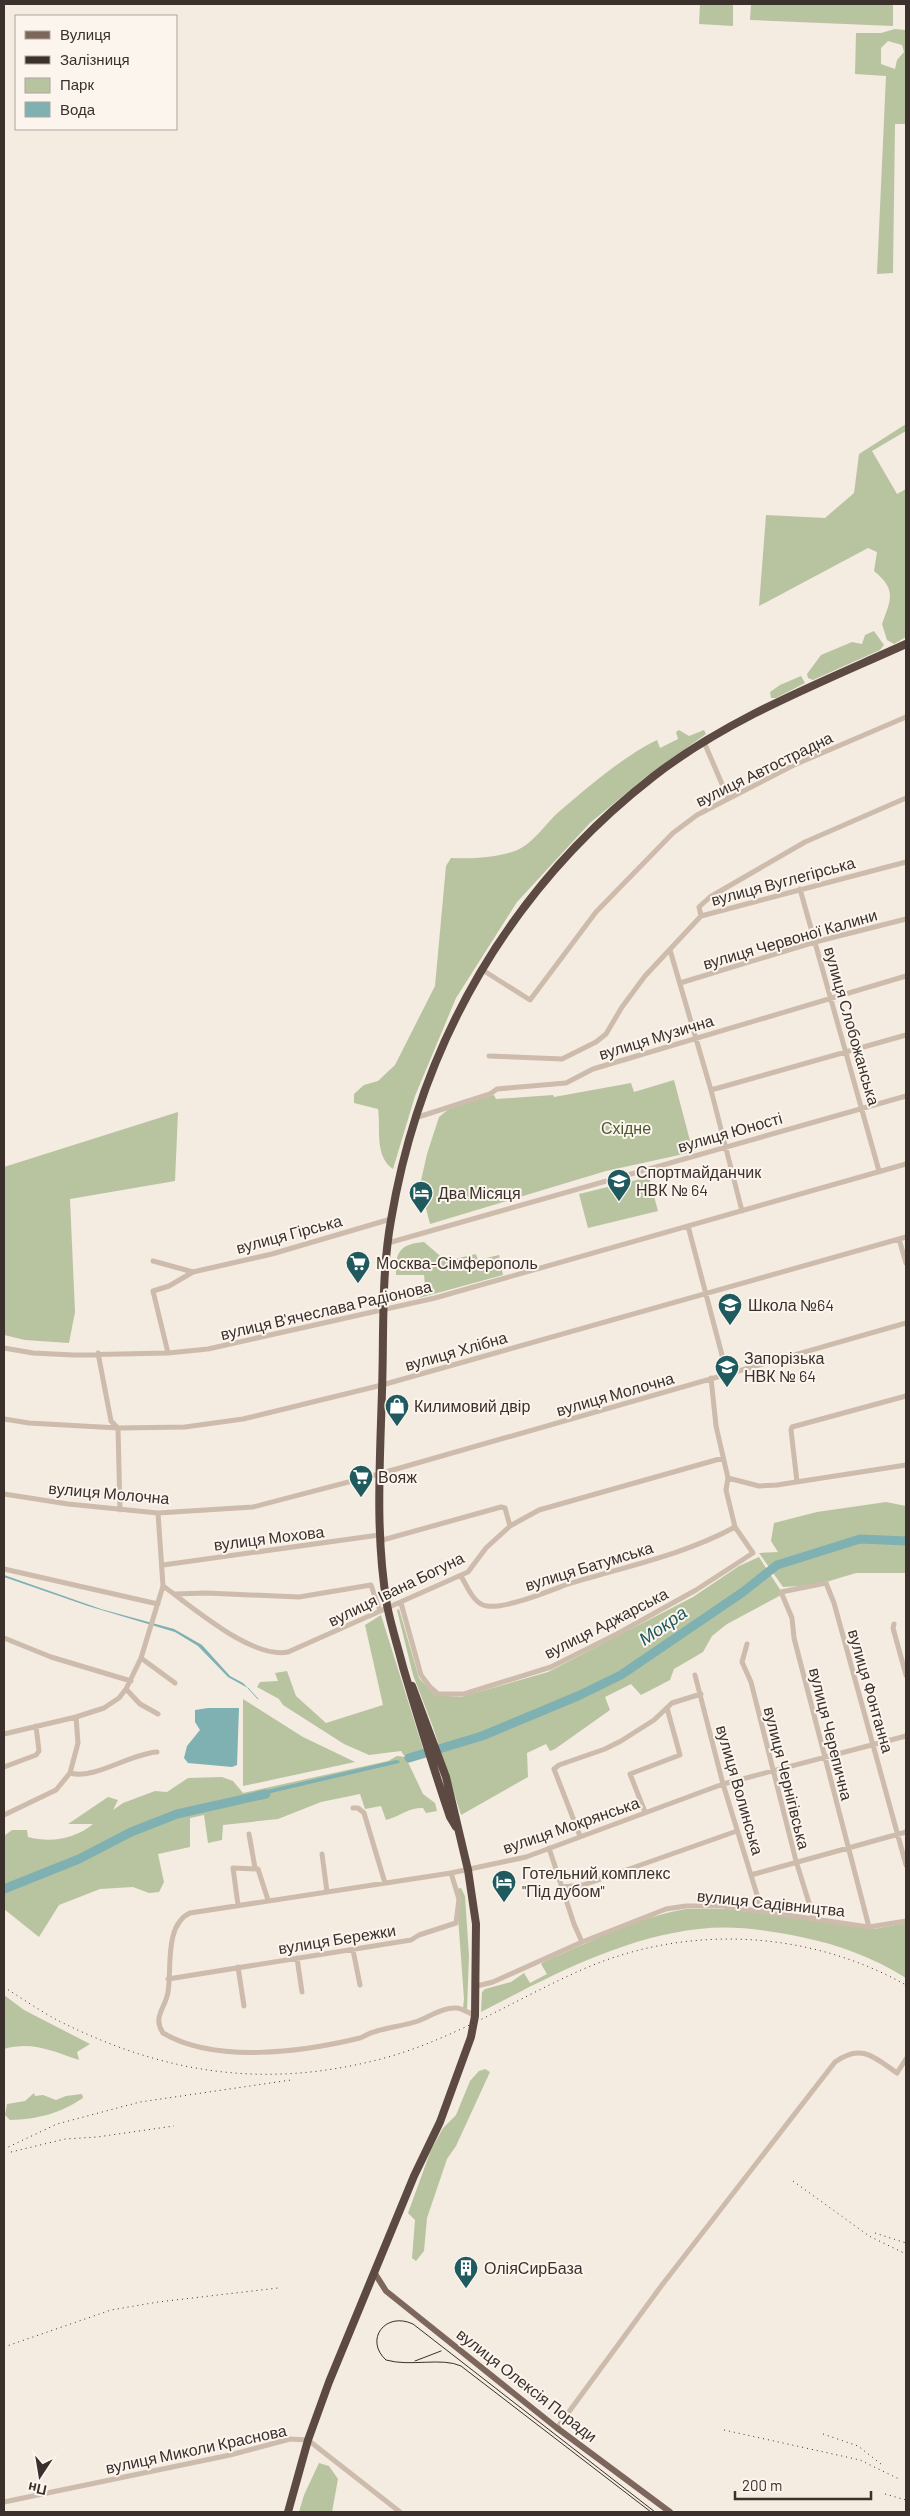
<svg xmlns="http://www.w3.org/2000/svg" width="910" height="2516" viewBox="0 0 910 2516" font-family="Barlow,sans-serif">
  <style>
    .green { fill: #b8c4a0; fill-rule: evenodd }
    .water { fill: #7fb0b2 }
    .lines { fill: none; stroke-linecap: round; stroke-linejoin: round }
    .stream { stroke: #7fb0b2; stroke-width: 1 }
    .river { stroke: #7fb0b2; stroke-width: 9 }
    .minor { stroke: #cdbbac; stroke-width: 5 }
    .major { stroke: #7d675c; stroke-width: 6 }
    .highway { stroke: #5c4a42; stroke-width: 8 }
    .tram { stroke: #3b302b; stroke-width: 1 }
    .rail { stroke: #3b302b; stroke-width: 1; stroke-dasharray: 1 4; stroke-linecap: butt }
    .labels { text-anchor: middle; stroke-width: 4; stroke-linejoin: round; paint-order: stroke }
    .street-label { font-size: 16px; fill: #3b302b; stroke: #fbf5ee }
    .park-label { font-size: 16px; fill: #4a5a2e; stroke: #fbf5ee }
    .poi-label { font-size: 16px; fill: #3b302b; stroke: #fbf5ee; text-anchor: start }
    .water-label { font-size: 18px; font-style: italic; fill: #1f5a5e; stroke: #fbf5ee }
  </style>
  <rect width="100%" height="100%" fill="#f4ebe1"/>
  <path class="green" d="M700 4H733V26L699 24Z
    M751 4H893V26L750 20Z
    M895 29 906 30V124H895L893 273 877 274 886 76 855 74 856 33H881ZM888 41 902 45 904 52 897 60 895 69 881 64V48Z
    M906 424V431L872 451 897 494 906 489V637L894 644 887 640 882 624C891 599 897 590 874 571L877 552 868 548 759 606 766 515 825 518 854 493 859 454Z
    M874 631 884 645 880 650 813 680 808 678 807 674 821 655 852 642 862 644 865 635Z
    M801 676 805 683 776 698H771L770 692 780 685Z
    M679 730 689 736 704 730 706 734 642 780 590 823 517 902 456 998 415 1096 393 1169C374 1156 381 1128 378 1109L354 1103V1094L364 1085 378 1081 395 1065 435 986 446 866 451 858C471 859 492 858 512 852 533 846 545 823 561 810 589 786 624 756 657 740L660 748 678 739 676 732Z
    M674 1080 693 1152 606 1171 430 1224 420 1185 427 1154 439 1117 450 1108 494 1095 496 1099 553 1095 554 1097 631 1083 634 1092Z
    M178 1112 175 1181 70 1199 75 1312 69 1343 25 1340 4 1335V1167Z
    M649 1177 658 1211 588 1228 579 1194Z
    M424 1242 446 1261 476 1254 478 1260 499 1255 503 1275 419 1298 425 1286 424 1275H396C395 1252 400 1244 424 1242Z
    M886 1502 906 1506V1573H856L816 1585 783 1587 759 1553 778 1552 771 1541 774 1523 817 1512Z
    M759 1557 783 1594 727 1624 712 1636 703 1652 674 1669 670 1680 641 1695 631 1684 605 1697 610 1710 555 1749 550 1751 546 1744 527 1753 528 1777 461 1815 433 1727 413 1675 397 1610 399 1609 419 1678 435 1695 461 1697 548 1672 693 1597 739 1566Z
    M381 1615 424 1752 406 1758 423 1794 435 1803 437 1811 426 1813 423 1808C407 1808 401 1816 386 1820L381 1806 365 1809 360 1794 321 1802 278 1819 223 1825 222 1840 208 1843 204 1815 190 1818V1847L158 1854 164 1882 159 1892 149 1893 133 1887 100 1889 59 1905 39 1937 4 1909V1836L12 1830H27L28 1837C51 1843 75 1839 93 1824H68L108 1797 118 1800 113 1810 123 1803 155 1791 167 1792 188 1778 222 1777 233 1781 243 1793 388 1761 397 1756 405 1757 401 1751 369 1755 344 1744 283 1705 279 1699 257 1687 260 1682 278 1681 275 1673 287 1671 296 1696 326 1723 383 1705 365 1625Z
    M243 1699 303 1737 355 1762 243 1786Z
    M461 1888 465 1896 469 1956 467 2009 463 2008 464 1999 456 1889Z
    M686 1909H728L874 1929 906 1923V1978C872 1957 840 1945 801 1937 768 1930 733 1925 699 1929 623 1937 548 1977 481 2012L482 1992 485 1989 511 1982 524 1973 530 1983 547 1974 541 1964 545 1961C591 1942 637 1917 686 1909Z
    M4 1995 24 2010 90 2044 77 2052 79 2060C52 2051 32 2041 4 2049Z
    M485 2069 490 2072 456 2146 447 2159 427 2218 424 2251 416 2261 412 2258 415 2220 408 2213 431 2150 443 2128 456 2115 470 2081 479 2071Z
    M34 2093 35 2096 43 2095 56 2100 66 2096 82 2094 83 2098C59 2114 38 2119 10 2120L5 2115 7 2104 25 2101Z
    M319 2463 329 2466 338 2479 332 2512H299L304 2495Z"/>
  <path class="water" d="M4 1575 101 1609 174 1629 202 1645 230 1676 243 1683 248 1688 228 1677 198 1646 175 1632 88 1606 4 1577Z
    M208 1708H239L237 1765 232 1767 188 1763 184 1758 187 1746 200 1730 195 1722V1710Z
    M396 1760 400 1761 399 1763 254 1797 250 1794Z"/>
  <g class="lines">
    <path class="stream" d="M248 1688 258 1699"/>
    <path class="river" d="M409 1758 482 1736 578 1696 621 1675 743 1592 777 1565 860 1539 906 1541
      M4 1889 79 1859 131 1832 177 1814 266 1794"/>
    <path class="minor" d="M704 742 728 798
      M800 889 879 1171
      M701 916 699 907 710 897 805 842 906 798
      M670 950 711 1090 742 1211
      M481 969 530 1000 596 912 673 833 697 815 794 765 906 717
      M680 983 815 942 906 919
      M489 1056 562 1059 596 1042 606 1034 622 1007 645 976 701 916 906 862
      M711 1090 906 1035
      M415 1118 490 1094 497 1089 566 1083 593 1069 906 976
      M688 1226 727 1374
      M899 1239 906 1263
      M388 1243 906 1096
      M153 1261 193 1272 272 1254 391 1219
      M4 1348 33 1353 73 1355 168 1353 208 1349 435 1298 906 1164
      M98 1353 111 1421 118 1428 120 1510
      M168 1353 153 1291 169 1286 193 1272
      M4 1419 29 1423 118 1428 185 1427 243 1419 382 1385 906 1237
      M728 1478 759 1486 777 1485 906 1465
      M797 1482 791 1430 792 1427 906 1396
      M4 1494 68 1504 158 1513 253 1507 379 1474 906 1323
      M379 1541 501 1507 505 1508 510 1526
      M163 1565 379 1535
      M4 1569 158 1604
      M461 1576C467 1586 474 1605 487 1606 506 1609 549 1591 568 1584 623 1567 684 1555 735 1527
      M163 1586C193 1607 251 1659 288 1652L468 1572 486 1548 510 1526 539 1510 723 1458
      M175 1594 206 1593 299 1597 371 1585 380 1611
      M401 1603 421 1675 430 1687 438 1694H464L551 1667 617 1634 696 1590 753 1553 735 1527 726 1490 728 1478 716 1426 711 1378
      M894 1624 893 1628 906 1675
      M4 1638 51 1657 131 1681
      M747 1644 742 1662 751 1682 796 1861 814 1919
      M141 1658 175 1683
      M695 1675 723 1784 762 1911
      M126 1689 140 1704 158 1714
      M76 1717 78 1743 70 1773C94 1780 129 1754 157 1752
      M4 1734 76 1717 104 1708 119 1698 126 1689 141 1658 163 1586 158 1513
      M4 1767 36 1755 39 1751 36 1726
      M353 1808H358L364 1813 385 1883
      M645 1812 630 1774 680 1755 667 1708
      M4 1815 56 1790 70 1773
      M249 1834 255 1868
      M580 1836 554 1769 559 1765 605 1749 621 1741 654 1720 672 1703 701 1694
      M549 1848 574 1924 582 1942
      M322 1854 327 1892
      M751 1875 906 1832
      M562 1887 583 1885 598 1880 737 1831
      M238 1905 233 1868 258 1869 268 1900
      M869 1927 794 1638 792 1618 781 1592 826 1583 834 1603 906 1865
      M353 1950 360 1985
      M297 1958 302 1992
      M238 1967 244 2006
      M168 1979 411 1940 419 1935 456 1923 459 1899 451 1873
      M477 1986 493 1982 582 1942 666 1909 686 1906H723L869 1927 906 1921
      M475 2016C470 2013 463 2009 457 2008 443 2007 431 2016 418 2021 404 2026 388 2027 374 2032 369 2033 365 2036 360 2038 302 2052 216 2064 163 2033 152 2017 166 2007 168 1992 172 1969 164 1925 190 1913L451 1873 526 1857 723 1784 906 1736
      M557 2428 662 2285 835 2062C861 2043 874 2057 897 2073L906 2059
      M4 2502 230 2455 290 2439 308 2440 400 2512"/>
    <path class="major" d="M374 2272 386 2291 557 2428 670 2512"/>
    <path class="highway" d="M456 1827 450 1817C433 1767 418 1718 403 1667 398 1647 391 1626 387 1605 375 1534 380 1463 382 1391 384 1334 381 1276 391 1220 421 1042 511 887 654 776 729 718 820 683 906 644
      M288 2512 308 2440 329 2382 414 2176 440 2122 471 2037 475 2016 476 1924 468 1870 446 1777 412 1686"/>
    <path class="tram" d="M415 2361 441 2351
      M651 2512 461 2366C442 2357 410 2367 386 2360 364 2340 385 2311 413 2324L655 2512"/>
    <path class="rail" d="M4 1987C21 1998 39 2010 57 2020 162 2073 262 2089 377 2060 449 2042 512 2001 579 1971 683 1924 806 1929 906 1985
      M4 2149 57 2124 140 2102 291 2080
      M11 2152 65 2139 97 2137 174 2126
      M793 2181 869 2236 906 2254
      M875 2233 906 2243
      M4 2347 111 2310 158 2302 278 2288
      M724 2430 860 2460 901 2480
      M823 2434 858 2446 881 2464
      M885 2494 906 2500"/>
  </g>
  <defs>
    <symbol id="school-pin" viewBox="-11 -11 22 30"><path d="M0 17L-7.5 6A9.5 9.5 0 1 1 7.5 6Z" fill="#1f5a5e" stroke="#fbf5ee"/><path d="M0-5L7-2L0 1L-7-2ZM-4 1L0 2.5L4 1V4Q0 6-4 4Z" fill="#fff"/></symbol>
    <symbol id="hotel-pin" viewBox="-11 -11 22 30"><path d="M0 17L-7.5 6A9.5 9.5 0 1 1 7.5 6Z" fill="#1f5a5e" stroke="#fbf5ee"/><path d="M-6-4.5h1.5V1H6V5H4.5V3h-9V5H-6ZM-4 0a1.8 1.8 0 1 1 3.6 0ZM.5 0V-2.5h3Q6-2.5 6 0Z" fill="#fff"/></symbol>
    <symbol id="supermarket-pin" viewBox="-11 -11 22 30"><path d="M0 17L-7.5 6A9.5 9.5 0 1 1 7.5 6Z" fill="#1f5a5e" stroke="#fbf5ee"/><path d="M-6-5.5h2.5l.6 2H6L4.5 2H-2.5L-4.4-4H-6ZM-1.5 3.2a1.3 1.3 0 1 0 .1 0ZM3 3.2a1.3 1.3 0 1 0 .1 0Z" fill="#fff"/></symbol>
    <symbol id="shop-pin" viewBox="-11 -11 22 30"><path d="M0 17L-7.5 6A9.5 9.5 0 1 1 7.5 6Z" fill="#1f5a5e" stroke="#fbf5ee"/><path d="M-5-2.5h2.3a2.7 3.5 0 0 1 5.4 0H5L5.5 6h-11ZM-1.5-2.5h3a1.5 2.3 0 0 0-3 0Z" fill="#fff"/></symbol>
    <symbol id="building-pin" viewBox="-11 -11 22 30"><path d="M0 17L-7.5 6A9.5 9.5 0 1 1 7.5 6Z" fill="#1f5a5e" stroke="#fbf5ee"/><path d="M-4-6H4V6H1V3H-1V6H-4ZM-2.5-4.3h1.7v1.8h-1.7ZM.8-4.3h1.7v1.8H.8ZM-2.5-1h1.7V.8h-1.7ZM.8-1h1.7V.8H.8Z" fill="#fff"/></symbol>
  </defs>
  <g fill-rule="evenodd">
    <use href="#school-pin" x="605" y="1167" width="28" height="38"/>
    <use href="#hotel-pin" x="407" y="1179" width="28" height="38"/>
    <use href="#supermarket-pin" x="344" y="1249" width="28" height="38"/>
    <use href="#school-pin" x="716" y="1291" width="28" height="38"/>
    <use href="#school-pin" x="713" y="1353" width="28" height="38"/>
    <use href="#shop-pin" x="383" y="1392" width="28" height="38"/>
    <use href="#supermarket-pin" x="347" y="1463" width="28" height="38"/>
    <use href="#hotel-pin" x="490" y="1868" width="28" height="38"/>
    <use href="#building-pin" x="452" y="2254" width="28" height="38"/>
  </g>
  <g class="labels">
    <g class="street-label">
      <text transform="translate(764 769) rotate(-26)" y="6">вулиця Автострадна</text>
      <text transform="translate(783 881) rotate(-15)" y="6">вулиця Вуглегірська</text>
      <text transform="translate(790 939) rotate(-16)" y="6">вулиця Червоної Калини</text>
      <text transform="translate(852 1026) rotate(74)" y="6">вулиця Слобожанська</text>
      <text transform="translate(656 1037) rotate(-17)" y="6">вулиця Музична</text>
      <text transform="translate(730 1132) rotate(-16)" y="6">вулиця Юності</text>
      <text transform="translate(289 1234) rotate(-15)" y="6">вулиця Гірська</text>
      <text transform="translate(326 1310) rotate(-13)" y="6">вулиця В'ячеслава Радіонова</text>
      <text transform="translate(456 1351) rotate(-16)" y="6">вулиця Хлібна</text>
      <text transform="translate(615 1394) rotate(-16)" y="6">вулиця Молочна</text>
      <text transform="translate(109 1493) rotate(5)" y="6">вулиця Молочна</text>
      <text transform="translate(269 1538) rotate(-7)" y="6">вулиця Мохова</text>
      <text transform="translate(589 1566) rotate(-17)" y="6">вулиця Батумська</text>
      <text transform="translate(396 1589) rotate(-26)" y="6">вулиця Івана Богуна</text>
      <text transform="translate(606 1623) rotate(-27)" y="6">вулиця Аджарська</text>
      <text transform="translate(871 1691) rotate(74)" y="6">вулиця Фонтанна</text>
      <text transform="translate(831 1734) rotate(76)" y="6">вулиця Черепична</text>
      <text transform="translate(787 1778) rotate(76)" y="6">вулиця Чернігівська</text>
      <text transform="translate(740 1790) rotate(74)" y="6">вулиця Волинська</text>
      <text transform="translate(571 1825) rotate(-19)" y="6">вулиця Мокрянська</text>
      <text transform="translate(771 1903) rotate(6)" y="6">вулиця Садівництва</text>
      <text transform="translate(337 1939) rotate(-9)" y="6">вулиця Бережки</text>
      <text transform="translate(527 2385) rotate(38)" y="6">вулиця Олексія Поради</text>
      <text transform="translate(196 2449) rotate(-12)" y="6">вулиця Миколи Краснова</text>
    </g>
    <g class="park-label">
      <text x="626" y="1134">Східне</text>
    </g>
    <g class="poi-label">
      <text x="636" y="1178">Спортмайданчик<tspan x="636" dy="18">НВК № 64</tspan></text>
      <text x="438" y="1199">Два Місяця</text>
      <text x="376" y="1269">Москва-Сімферополь</text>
      <text x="748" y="1311">Школа №64</text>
      <text x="744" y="1364">Запорізька<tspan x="744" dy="18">НВК № 64</tspan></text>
      <text x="414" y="1412">Килимовий двір</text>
      <text x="378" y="1483">Вояж</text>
      <text x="522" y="1879">Готельний комплекс<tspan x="522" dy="18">"Під дубом"</tspan></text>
      <text x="484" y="2274">ОліяСирБаза</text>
    </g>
    <g class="water-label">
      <text transform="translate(663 1626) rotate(-35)" y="6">Мокра</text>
    </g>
  </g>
  <rect width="910" height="2516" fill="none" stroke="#3b302b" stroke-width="10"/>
  <rect x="15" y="15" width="162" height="115" fill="#fbf5ee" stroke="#aea6a0"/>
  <rect x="25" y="31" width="25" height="8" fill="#7d675c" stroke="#aea6a0"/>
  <text x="60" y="40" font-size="15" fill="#3b302b">Вулиця</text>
  <rect x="25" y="56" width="25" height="8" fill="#3b302b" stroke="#aea6a0"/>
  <text x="60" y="65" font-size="15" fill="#3b302b">Залізниця</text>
  <rect x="25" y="78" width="25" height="15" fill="#b8c4a0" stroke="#aea6a0"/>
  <text x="60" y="90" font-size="15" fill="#3b302b">Парк</text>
  <rect x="25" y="102" width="25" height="15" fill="#7fb0b2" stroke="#aea6a0"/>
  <text x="60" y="115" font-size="15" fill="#3b302b">Вода</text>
  <g transform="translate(40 2476) rotate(192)" stroke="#fbf5ee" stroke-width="4" paint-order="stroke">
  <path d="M0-4L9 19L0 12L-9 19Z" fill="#3b302b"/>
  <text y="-8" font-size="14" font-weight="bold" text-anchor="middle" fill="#3b302b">Пн</text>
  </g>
  <path d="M735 2491v8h136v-8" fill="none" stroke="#3b302b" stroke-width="2.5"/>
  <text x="742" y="2491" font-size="15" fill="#3b302b" stroke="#fbf5ee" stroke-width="4" paint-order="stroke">200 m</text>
</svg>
